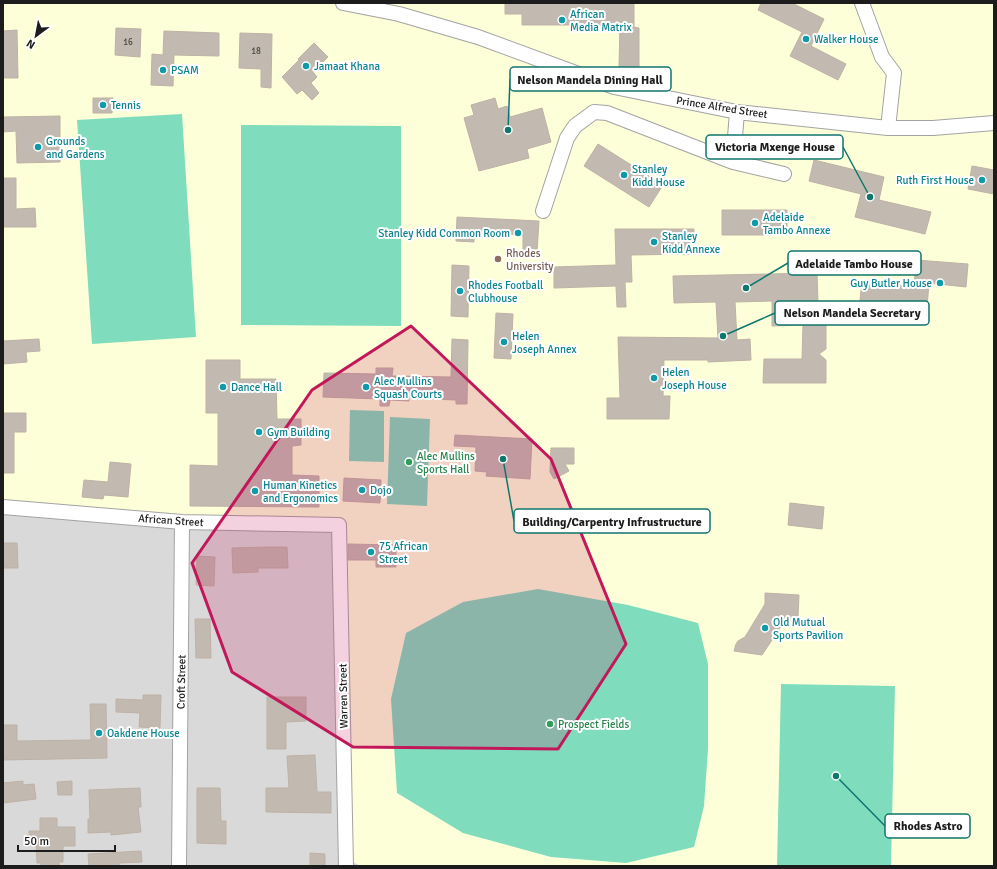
<svg xmlns="http://www.w3.org/2000/svg" width="997" height="869" viewBox="0 0 997 869" font-family="Signika,sans-serif">
  <style>
    .residential { fill: #dad9d9 }
    .education { fill: #fdffd9 }
    .pitch { fill: #7fddbe }
    .building { fill: #c2bab1; stroke: #bfb1a4 }
    .lines { fill: none; stroke-linecap: round; stroke-linejoin: round }
    .minor-casing { stroke: #a3a3a3; stroke-width: 16 }
    .minor { stroke: #fff; stroke-width: 14 }
    .marked { fill: #c2185b; fill-opacity: 0.2; stroke: #c2185b; stroke-width: 3; stroke-linejoin: round }
    .culture-dot { fill: #0f9aa8; stroke: #fff; stroke-width: 1.5 }
    .education-dot { fill: #8d6e63; stroke: #fff; stroke-width: 1.5 }
    .leisure-dot { fill: #2e9e5b; stroke: #fff; stroke-width: 1.5 }
    .labels { text-anchor: middle; stroke-width: 4; stroke-linejoin: round; paint-order: stroke }
    .number-label { font-size: 9px; fill: #464441 }
    .culture-label { font-size: 11px; fill: #0d838f; stroke: #fff; text-anchor: start }
    .street-label { font-size: 11px; fill: #1c1c1c; stroke: #fff }
    .education-label { font-size: 11px; fill: #785e54; stroke: #fff; text-anchor: start }
    .leisure-label { font-size: 11px; fill: #27864d; stroke: #fff; text-anchor: start }
    .leader { fill: none; stroke: #0f766e; stroke-width: 1.5 }
    .callout-dot { fill: #0f766e; stroke: #fff; stroke-width: 1.5 }
    .callout { fill: #fff; stroke: #0f766e; stroke-width: 1.5 }
    .callout-label { font-size: 12px; text-anchor: middle; font-weight: bold; fill: #1c1c1c }
  </style>
  <rect width="100%" height="100%" fill="#edeae1"/>
  <path class="residential" d="M3 514 342 519 349 860 361 866H3Z"/>
  <path class="education" d="M3 3H994V866H361L349 860 342 520 3 514Z"/>
  <path class="pitch" d="M182 114 196 337 92 344 77 120Z
    M241 125 401 126V326L241 325Z
    M350 410 384 411V462L349 461Z
    M390 417 430 419 427 506 387 504Z
    M538 589 628 605 698 623 708 664V749L704 806 694 847 626 863 551 857 463 833 397 793 391 699 406 633 463 602Z
    M781 684 895 686 891 866H777Z"/>
  <path class="building" d="M505 3H634V27L639 28V67H619L620 25H522V14H505Z
    M761 3H792L824 19 811 46 846 64 838 80 790 56 802 32 758 10Z
    M116 28 141 29 140 57 115 55Z
    M17 30 18 78H3V31Z
    M164 31 219 33V56L174 55 173 86 151 85 152 54 163 55Z
    M240 33 272 34 271 88 261 87V69L239 68Z
    M314 43 328 57 313 72 317 77 311 83 319 93 312 100 302 90 297 94 282 77 299 60 298 59Z
    M93 98H113L112 113H93Z
    M495 98 498 109 507 106 510 117 542 108 551 142 527 149 529 158 479 171 464 118 474 115 471 105Z
    M60 116V162L17 163 16 131 3 132V117Z
    M598 144 663 185 649 207 584 166Z
    M814 160 884 177 879 200 931 212 925 234 855 217 861 194 809 181Z
    M972 166 994 170V194L968 189Z
    M3 178H16V209L35 208 36 227H3Z
    M722 210H787V235H722Z
    M457 217 539 221 537 252 523 251V235L474 232V242L456 241Z
    M615 229H694V254L631 255 632 282H625L626 307H617L616 286 554 288V267L616 265Z
    M916 260 968 264 966 287 929 283 927 307 860 300 862 282 914 287Z
    M452 265 469 266 468 317 451 316Z
    M817 273 818 303H826V349L819 354 826 360V383H763L764 359H802L803 325 772 326V301L735 302 737 340 750 339 751 360 708 362V360H664L663 396H670L669 419H607V398H620L618 337 718 338 716 302 674 303 673 276Z
    M496 313 513 314 511 359 494 358Z
    M39 339 40 351 26 352 27 362 3 364V341Z
    M452 339 468 340 467 404H456V400L409 398V401L390 400 389 406H380V399L323 397 324 373 376 374V368H393L392 376 451 377Z
    M206 360H240V379H276L277 419H301V445L292 446V475L319 476V507L190 506V465L218 466V413H206Z
    M3 413H26V432H14V473H3Z
    M455 435 532 439 530 479 486 476 487 472 475 471 476 447 454 446Z
    M551 448H574V464H565L569 471 554 479 550 472Z
    M110 462 131 464 128 497 104 495 103 499 82 497 84 480 108 482Z
    M344 478 381 480 380 503 343 501Z
    M790 503 824 507 822 529 788 525Z
    M3 543H17L18 568H3Z
    M348 544 396 545V567H376V560H348Z
    M268 547H287L288 568H258V572L233 573 232 548Z
    M197 556 215 557 214 586 196 585Z
    M765 593 799 595 798 618 786 619 762 655 734 651 736 644 738 641 745 637 765 604Z
    M195 619H210L211 658H196Z
    M143 695H161L160 728 139 727 140 713 116 712V699L143 700Z
    M267 697H306V721L286 722V749H267Z
    M90 704H106L107 758 3 760V725H17V741L91 740Z
    M315 755 317 792H331V813L266 812V788H289L287 756Z
    M23 781V785L34 784 36 799 3 803V783Z
    M72 781V795H58L57 782Z
    M140 788 141 807H138L141 832 111 835V832L88 833V819H90L89 790Z
    M197 788H220L221 821H226V844L197 843Z
    M40 818H57V827H75V846H63V862H59V866H41V863H37L36 841H29V831H40Z
    M141 851 142 862 119 863V866H89L88 854Z
    M310 853 325 854V866H310Z"/>
  <g class="lines">
    <defs>
      <path id="minor" d="M343 3 399 14 478 37 614 87 737 112 888 128H933L994 123
        M862 3 882 57 894 73 888 128
        M737 112 733 162 784 174
        M543 211 567 138 575 126 594 112 607 113 733 162
        M3 507 182 522 339 525 346 866
        M179 866 182 522"/>
    </defs>
    <use href="#minor" class="minor-casing"/>
    <use href="#minor" class="minor"/>
  </g>
  <path class="marked" d="M411 326 551 459 626 644 558 749 353 747 232 672 192 563 312 390Z"/>
  <g class="culture-dot">
    <circle cx="562" cy="20" r="4"/>
    <circle cx="806" cy="39" r="4"/>
    <circle cx="306" cy="66" r="4"/>
    <circle cx="163" cy="70" r="4"/>
    <circle cx="103" cy="105" r="4"/>
    <circle cx="38" cy="147" r="4"/>
    <circle cx="624" cy="175" r="4"/>
    <circle cx="982" cy="180" r="4"/>
    <circle cx="755" cy="223" r="4"/>
    <circle cx="518" cy="233" r="4"/>
    <circle cx="654" cy="242" r="4"/>
    <circle cx="940" cy="283" r="4"/>
    <circle cx="460" cy="291" r="4"/>
    <circle cx="504" cy="342" r="4"/>
    <circle cx="654" cy="378" r="4"/>
    <circle cx="223" cy="387" r="4"/>
    <circle cx="366" cy="387" r="4"/>
    <circle cx="259" cy="432" r="4"/>
    <circle cx="362" cy="490" r="4"/>
    <circle cx="255" cy="491" r="4"/>
    <circle cx="371" cy="552" r="4"/>
    <circle cx="765" cy="628" r="4"/>
    <circle cx="99" cy="733" r="4"/>
  </g>
  <circle class="education-dot" cx="498" cy="259" r="4"/>
  <g class="leisure-dot">
    <circle cx="409" cy="462" r="4"/>
    <circle cx="550" cy="724" r="4"/>
  </g>
  <g class="labels">
    <g class="number-label">
      <text x="128" y="45">16</text>
      <text x="256" y="54">18</text>
    </g>
    <g class="culture-label">
      <text x="570" y="18">African<tspan x="570" dy="13">Media Matrix</tspan></text>
      <text x="814" y="43">Walker House</text>
      <text x="314" y="70">Jamaat Khana</text>
      <text x="171" y="74">PSAM</text>
      <text x="111" y="109">Tennis</text>
      <text x="46" y="145">Grounds<tspan x="46" dy="13">and Gardens</tspan></text>
      <text x="632" y="173">Stanley<tspan x="632" dy="13">Kidd House</tspan></text>
      <text x="974" y="184" text-anchor="end">Ruth First House</text>
      <text x="763" y="221">Adelaide<tspan x="763" dy="13">Tambo Annexe</tspan></text>
      <text x="510" y="237" text-anchor="end">Stanley Kidd Common Room</text>
      <text x="662" y="240">Stanley<tspan x="662" dy="13">Kidd Annexe</tspan></text>
      <text x="932" y="287" text-anchor="end">Guy Butler House</text>
      <text x="468" y="289">Rhodes Football<tspan x="468" dy="13">Clubhouse</tspan></text>
      <text x="512" y="340">Helen<tspan x="512" dy="13">Joseph Annex</tspan></text>
      <text x="662" y="376">Helen<tspan x="662" dy="13">Joseph House</tspan></text>
      <text x="374" y="385">Alec Mullins<tspan x="374" dy="13">Squash Courts</tspan></text>
      <text x="231" y="391">Dance Hall</text>
      <text x="267" y="436">Gym Building</text>
      <text x="263" y="489">Human Kinetics<tspan x="263" dy="13">and Ergonomics</tspan></text>
      <text x="370" y="494">Dojo</text>
      <text x="379" y="550">75 African<tspan x="379" dy="13">Street</tspan></text>
      <text x="773" y="626">Old Mutual<tspan x="773" dy="13">Sports Pavilion</tspan></text>
      <text x="107" y="737">Oakdene House</text>
    </g>
    <g class="street-label">
      <text transform="translate(722 107) rotate(9)" y="4">Prince Alfred Street</text>
      <text transform="translate(171 520) rotate(4)" y="4">African Street</text>
      <text transform="translate(181 682) rotate(-89)" y="4">Croft Street</text>
      <text transform="translate(343 696) rotate(-91)" y="4">Warren Street</text>
    </g>
    <g class="education-label">
      <text x="506" y="257">Rhodes<tspan x="506" dy="13">University</tspan></text>
    </g>
    <g class="leisure-label">
      <text x="417" y="460">Alec Mullins<tspan x="417" dy="13">Sports Hall</tspan></text>
      <text x="558" y="728">Prospect Fields</text>
    </g>
  </g>
  <path class="leader" d="M508 130L510 79M870 197L843 147M746 288L788 263M723 336L775 313M503 459L514 521M836 776L885 826"/>
  <g class="callout-dot">
    <circle cx="508" cy="130" r="4"/>
    <circle cx="870" cy="197" r="4"/>
    <circle cx="746" cy="288" r="4"/>
    <circle cx="723" cy="336" r="4"/>
    <circle cx="503" cy="459" r="4"/>
    <circle cx="836" cy="776" r="4"/>
  </g>
  <g class="callout">
    <rect x="510" y="67" width="161" height="24" rx="4"/>
    <rect x="706" y="135" width="137" height="24" rx="4"/>
    <rect x="788" y="251" width="133" height="24" rx="4"/>
    <rect x="775" y="301" width="154" height="24" rx="4"/>
    <rect x="514" y="509" width="196" height="24" rx="4"/>
    <rect x="885" y="814" width="85" height="24" rx="4"/>
  </g>
  <g class="callout-label">
    <text x="590" y="84">Nelson Mandela Dining Hall</text>
    <text x="775" y="151">Victoria Mxenge House</text>
    <text x="854" y="268">Adelaide Tambo House</text>
    <text x="852" y="317">Nelson Mandela Secretary</text>
    <text x="612" y="526">Building/Carpentry Infrustructure</text>
    <text x="928" y="830">Rhodes Astro</text>
  </g>
  <rect width="997" height="869" fill="none" stroke="#1c1c1c" stroke-width="8"/>
  <g transform="translate(36 36) rotate(212)" stroke="#ffffff" stroke-width="3" paint-order="stroke">
  <path d="M0-3L7 15L0 10L-7 15Z" fill="#1c1c1c"/>
  <text y="-6" font-size="11" font-weight="bold" text-anchor="middle" fill="#1c1c1c">N</text>
  </g>
  <path d="M18 845v6h97v-6" fill="none" stroke="#1c1c1c" stroke-width="2"/>
  <text x="24" y="845" font-size="12" fill="#1c1c1c" stroke="#ffffff" stroke-width="3" paint-order="stroke">50 m</text>
</svg>
